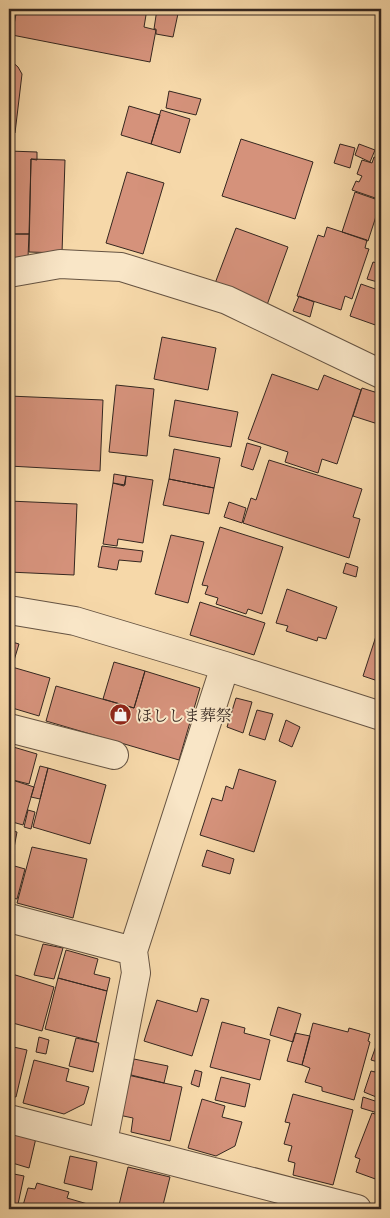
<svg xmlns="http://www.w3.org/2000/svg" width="390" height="1218" viewBox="0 0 390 1218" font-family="'Libre Bodoni','Noto Serif JP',serif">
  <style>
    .building { fill: #d5927b; stroke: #352720 }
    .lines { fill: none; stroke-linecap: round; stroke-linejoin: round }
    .minor-casing { stroke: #655342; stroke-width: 30 }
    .minor { stroke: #f9e6c7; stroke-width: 28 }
    .labels { text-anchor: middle; stroke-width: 4; stroke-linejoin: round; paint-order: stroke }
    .poi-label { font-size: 16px; fill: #352720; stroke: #f9e6c7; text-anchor: start }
  </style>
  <rect width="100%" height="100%" fill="#f6d8a9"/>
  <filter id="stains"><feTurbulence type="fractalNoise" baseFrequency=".004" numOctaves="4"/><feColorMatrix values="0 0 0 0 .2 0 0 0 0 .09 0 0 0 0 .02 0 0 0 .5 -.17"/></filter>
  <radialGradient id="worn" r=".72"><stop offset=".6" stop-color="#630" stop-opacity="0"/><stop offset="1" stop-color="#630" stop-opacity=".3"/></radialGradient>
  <path class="building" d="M17 9H147L144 27 156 30 150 62 12 35Z
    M157 9H179L173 37 156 34V29H154Z
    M9 59 18 67 22 74 15 133H9Z
    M169 91 201 99 196 115 166 108Z
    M129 106 160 115 151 144 121 135Z
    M161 110 190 119 180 153 151 144Z
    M241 139 313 162 295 219 222 196Z
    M340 144 355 148 350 168 334 163Z
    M359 144 375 150 370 162 355 155Z
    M9 151 37 152V160L31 159 29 234H9Z
    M374 157 381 159V200L352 190 356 181 359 182 362 176 357 174 362 160 372 163Z
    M31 159 65 160 62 253 29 252Z
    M127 172 164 183 143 254 106 243Z
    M355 192 381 201 368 241 342 232Z
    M327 227 367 240 365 248 369 249 352 299 345 296 341 310 297 296 318 235 324 237Z
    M236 228 288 247 267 305 214 286Z
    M9 234H29L28 258H9Z
    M373 262 381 264V283L367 279Z
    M361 284 381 291V327L350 316Z
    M299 296 314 302 310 317 293 311Z
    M162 337 216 348 208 390 154 379Z
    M272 374 318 390 324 375 361 390 337 464 322 459 318 473 285 462 288 452 248 439Z
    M116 385 154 389 147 456 109 452Z
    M362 388 381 394V425L353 416Z
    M9 396 103 400 100 471 9 466Z
    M175 400 238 412 231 447 169 436Z
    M247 443 261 447 253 470 241 466Z
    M174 449 220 458 214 488 169 479Z
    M269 460 362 489 353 517 360 519 349 558 243 523 251 498 256 500Z
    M114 474 126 476 124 486 113 483Z
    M126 476 153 480 143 543 118 539 117 546 103 544 113 483 125 485Z
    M169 479 214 488 209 514 163 505Z
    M9 501 77 504 74 575 9 572Z
    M229 502 246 508 242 523 224 517Z
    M220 527 283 547 262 614 248 609 246 614 216 604 218 598 205 594 208 586 202 585Z
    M171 535 204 542 188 603 155 594Z
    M102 546 143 551 141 562 119 560 117 570 98 567Z
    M346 563 358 567 356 577 343 573Z
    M287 589 337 607 326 639 318 637 317 641 286 631 288 626 276 623Z
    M200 602 265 623 254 655 190 635Z
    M378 630 381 631V682L363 676Z
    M9 641 19 644 12 667 50 678 39 716 9 707Z
    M114 662 145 671 134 708 103 699Z
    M145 671 200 688 179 760 46 721 56 686 134 708Z
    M236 698 252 702 243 733 227 727Z
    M257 710 273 714 265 740 249 735Z
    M286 720 300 727 292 747 279 741Z
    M10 746 37 754 29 784 9 779Z
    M40 766 48 768 40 799 31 797Z
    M48 768 106 785 90 844 33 827Z
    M239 769 276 781 254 852 200 835 212 798 222 801 226 786 233 789Z
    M9 779 34 787 23 825 9 821Z
    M28 810 35 812 31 829 24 827Z
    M9 830 17 832 14 848 10 846 9 849Z
    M32 847 87 859 73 918 17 903Z
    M207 850 234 859 230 874 202 866Z
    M9 852 14 853 9 872Z
    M11 865 25 869 17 899 9 897V874Z
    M43 944 63 948 54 979 34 975Z
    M66 950 98 959 94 974 110 978 107 991 58 978Z
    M9 973 54 987 42 1031 9 1022Z
    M58 978 107 991 96 1042 45 1029Z
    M201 998 209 1000 192 1056 144 1041 157 1000 197 1012Z
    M278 1007 301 1014 293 1042 270 1035Z
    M222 1022 245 1028 244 1033 270 1040 260 1080 210 1067Z
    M313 1023 348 1032 349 1028 370 1034 368 1041 370 1042 354 1100 322 1091V1087L305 1082 310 1068 302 1065Z
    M295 1033 310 1036 302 1065 287 1061Z
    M39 1037 49 1040 46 1054 36 1052Z
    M76 1038 99 1043 93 1072 69 1066Z
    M9 1046 27 1050 16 1097 9 1096Z
    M376 1046 381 1047V1099L364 1092 371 1071 375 1072 378 1062 371 1060Z
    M134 1059 168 1066 164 1083 131 1075Z
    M34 1060 69 1069 66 1081 89 1087 84 1104 64 1114 23 1103Z
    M195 1070 202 1072 199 1087 191 1084Z
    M123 1074 182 1087 170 1141 131 1132 133 1118 114 1114Z
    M221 1077 250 1084 245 1107 215 1100Z
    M293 1094 353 1110 333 1185 293 1175 295 1163 288 1161 292 1146 284 1144 290 1123 285 1122Z
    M363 1097 381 1103V1114L361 1108Z
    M202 1099 225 1106 222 1117 242 1122 235 1146 216 1156 188 1148Z
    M372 1113 381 1116V1181L356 1172 360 1159 355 1157Z
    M9 1131 36 1138 29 1168 9 1162Z
    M70 1156 97 1162 92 1190 64 1183Z
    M128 1167 170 1177 162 1209H138L119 1205Z
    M9 1173 24 1176 17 1209H9Z
    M37 1183 69 1192 67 1198 91 1205 90 1209H22L28 1188 35 1189Z
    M101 1205 116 1209H99Z"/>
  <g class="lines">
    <defs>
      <path id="minor" d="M9 273 60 264 121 267 227 300 381 374
        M9 610 75 621 225 666 381 716
        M9 728 114 755
        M9 918 133 951
        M9 1119 357 1209
        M103 1142 136 973 133 951 225 666"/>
    </defs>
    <use href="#minor" class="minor-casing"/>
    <use href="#minor" class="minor"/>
  </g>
  <defs>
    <symbol id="shop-disc" viewBox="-11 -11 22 22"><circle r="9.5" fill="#8f2418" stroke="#f9e6c7"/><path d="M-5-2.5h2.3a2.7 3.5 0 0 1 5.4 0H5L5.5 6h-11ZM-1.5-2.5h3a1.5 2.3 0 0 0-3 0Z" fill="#fff"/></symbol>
  </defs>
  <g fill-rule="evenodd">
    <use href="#shop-disc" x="108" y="702" width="25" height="25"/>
  </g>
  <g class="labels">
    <g class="poi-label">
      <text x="136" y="721">ほししま葬祭</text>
    </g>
  </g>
  <rect width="390" height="1218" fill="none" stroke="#f6d8a9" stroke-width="30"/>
  <rect x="10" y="10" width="370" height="1198" fill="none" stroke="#352720" stroke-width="2.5"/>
  <rect x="15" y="15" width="360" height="1188" fill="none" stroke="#352720"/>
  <rect width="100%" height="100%" filter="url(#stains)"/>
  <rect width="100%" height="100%" fill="url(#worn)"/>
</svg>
